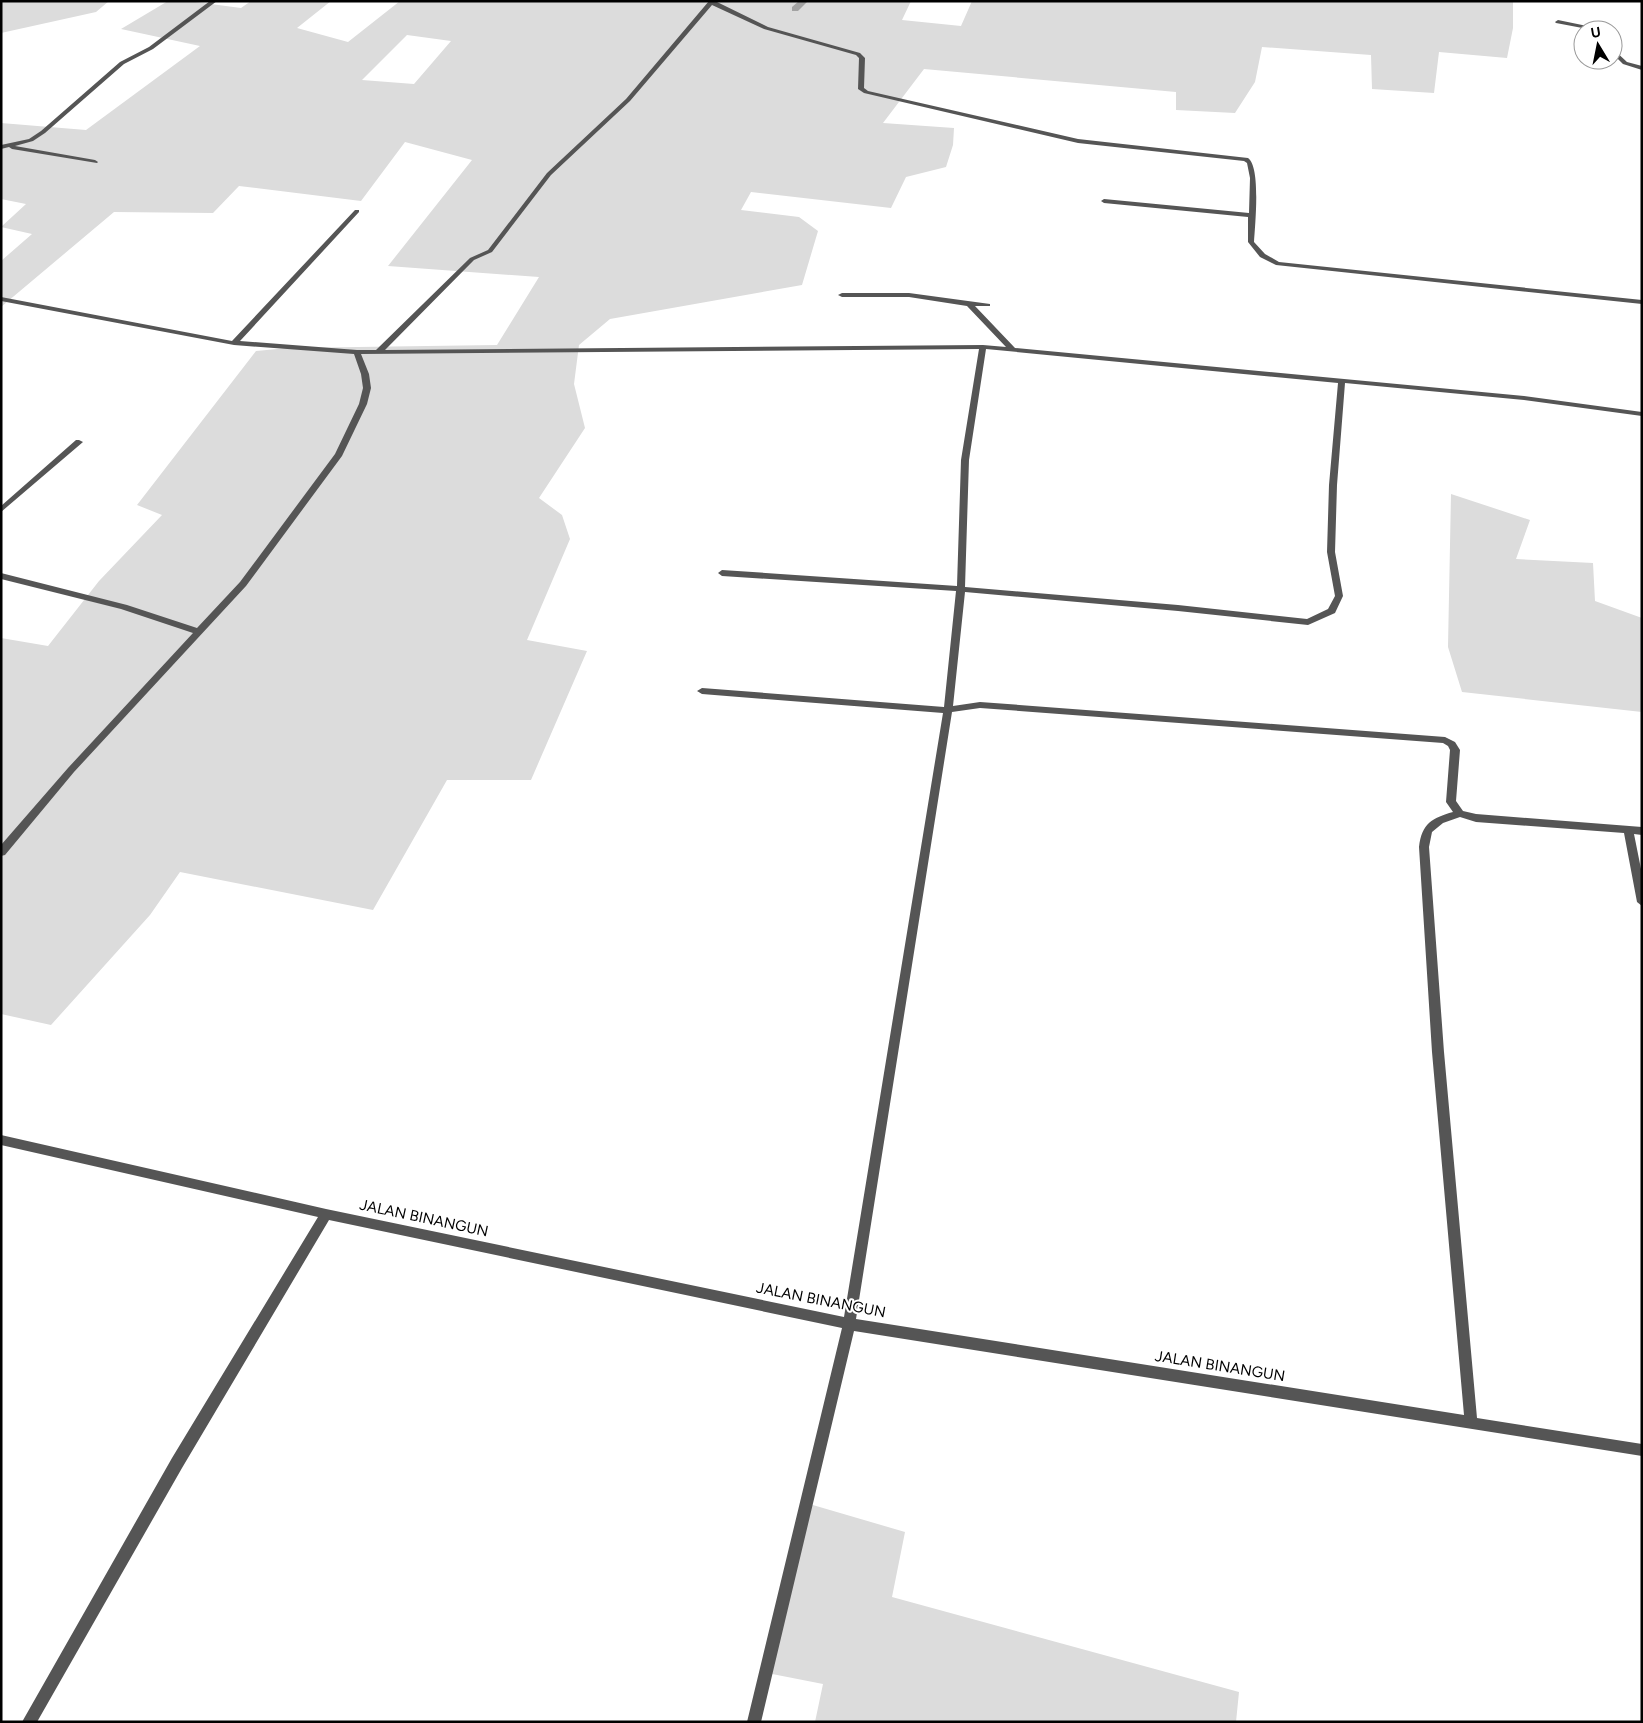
<svg xmlns="http://www.w3.org/2000/svg" width="1643" height="1723" viewBox="0 0 1643 1723" font-family="Figtree,sans-serif">
  <style>
    .green { fill: #dcdcdc; fill-rule: evenodd }
    .lines { fill: none; stroke-linecap: round; stroke-linejoin: round }
    .stream { fill: #a3a3a3; fill-rule: evenodd }
    .lane { fill: #555; fill-rule: evenodd }
    .street { fill: #555; fill-rule: evenodd }
    .labels { text-anchor: middle; stroke-width: 4; stroke-linejoin: round; paint-order: stroke }
    .near-street-label { font-size: 15px; fill: #000; stroke: #fff }
  </style>
  <rect width="100%" height="100%" fill="#fff"/>
  <path class="green" d="M1 1H109L96 12 1 33Z
    M168 1H188L241 8 251 1H331L297 28 348 42 400 1H911L902 20 961 26 972 1H1513V28L1507 58 1439 52 1434 93 1372 89 1371 55 1262 47 1255 82 1235 113 1176 110V92L924 69 883 123 954 128 953 145 946 167 906 177 891 208 751 192 741 210 799 217 818 231 802 285 610 319 579 345 574 384 585 428 539 498 562 515 570 539 527 640 587 651 531 780H447L373 910 180 872 150 915 51 1025 1 1014V638L48 646 99 581 162 515 137 505 256 351 288 348 497 345 539 277 388 266 472 160 405 142 361 201 239 186 213 213 114 212 1 307V261L32 234 1 227 26 204 1 199V123L86 130 200 46 121 29ZM407 35 451 41 414 84 362 80Z
    M1451 494 1530 520 1516 559 1593 563 1595 601 1642 618V712L1462 692 1448 647Z
    M806 1503 905 1532 892 1597 1239 1692 1236 1722H815L823 1684 762 1672Z"/>
  <g class="lines">
    <path class="stream" d="M799 1H808L798 11H792V7Z"/>
    <path class="lane" d="M1558 20 1587 26 1593 30 1556 23 1555 22Z
      M1613 49 1627 62 1642 66V70L1623 64 1613 54Z"/>
    <path class="street" d="M210 1H217L153 49 124 64 45 133 33 141 15 146 95 160 98 162 97 163 12 149 9 147 1 149V145L29 139 41 131 120 62 149 47Z
      M709 1H715L768 27 860 53 865 58 864 88 868 91 1078 139 1248 158C1261 167 1255 225 1254 242L1265 254 1279 262 1642 300V304L1276 265 1260 257 1248 242V217L1104 203 1101 201 1104 199 1249 213 1250 178 1247 163 1244 161 1078 143 864 93 858 89 859 58 856 55 764 29 712 5 630 101 551 175 492 252 474 260 385 350 983 345 1006 347 967 306 909 297H842L838 295 842 293H909L990 304V306H975L1015 348 1524 396 1642 412V416L1524 400 1345 383 1337 485 1335 552 1343 596 1335 613 1308 625 1178 611 965 592 953 706 980 702 1445 737 1455 742 1460 750 1456 801 1463 811 1476 814 1642 827V835L1634 834 1642 874V906L1637 902 1624 833 1476 822 1460 817 1443 823 1432 832 1429 847 1444 1052 1477 1418 1642 1444V1456L854 1331 761 1722H747L842 1328 329 1220 182 1468 37 1722H22L172 1458 318 1217 1 1145V1135L326 1209 844 1317 943 713 702 694 697 691 702 688 944 707 956 591 722 576 718 573 722 570 957 586 961 460 979 349 361 354 369 374 371 388 367 404 342 456 246 586 74 772 5 855 1 856V845L68 768 193 633 121 609 1 579V573L127 605 197 628 240 582 335 454 359 404 363 388 361 374 354 354 234 345 1 301V297L232 341 355 210H359V212L240 341 357 350H376L470 258 488 250 547 173 626 99ZM986 349 1338 383 1329 485 1327 552 1335 596 1328 609 1307 619 1178 605 965 587 969 460ZM980 708 1443 743 1448 746 1450 750 1446 802 1453 812C1432 818 1422 823 1419 847L1432 1052 1464 1415 856 1319 952 712Z
      M76 440H79L83 442 1 512V506Z"/>
  </g>
  <g class="labels">
    <g class="near-street-label">
      <text transform="translate(424 1218) rotate(12)" y="5">JALAN BINANGUN</text>
      <text transform="translate(821 1300) rotate(11)" y="5">JALAN BINANGUN</text>
      <text transform="translate(1220 1366) rotate(9)" y="5">JALAN BINANGUN</text>
    </g>
  </g>
  <rect width="1643" height="1723" fill="none" stroke="#000000" stroke-width="5"/>
  <g transform="translate(1598 45) rotate(350)"><circle r="24" fill="#ffffff" stroke="#999999"/>
  <path d="M0-4L9 19L0 12L-9 19Z" fill="#000000"/>
  <text y="-8" font-size="14" font-weight="bold" text-anchor="middle" fill="#000000">U</text>
  </g>
</svg>
